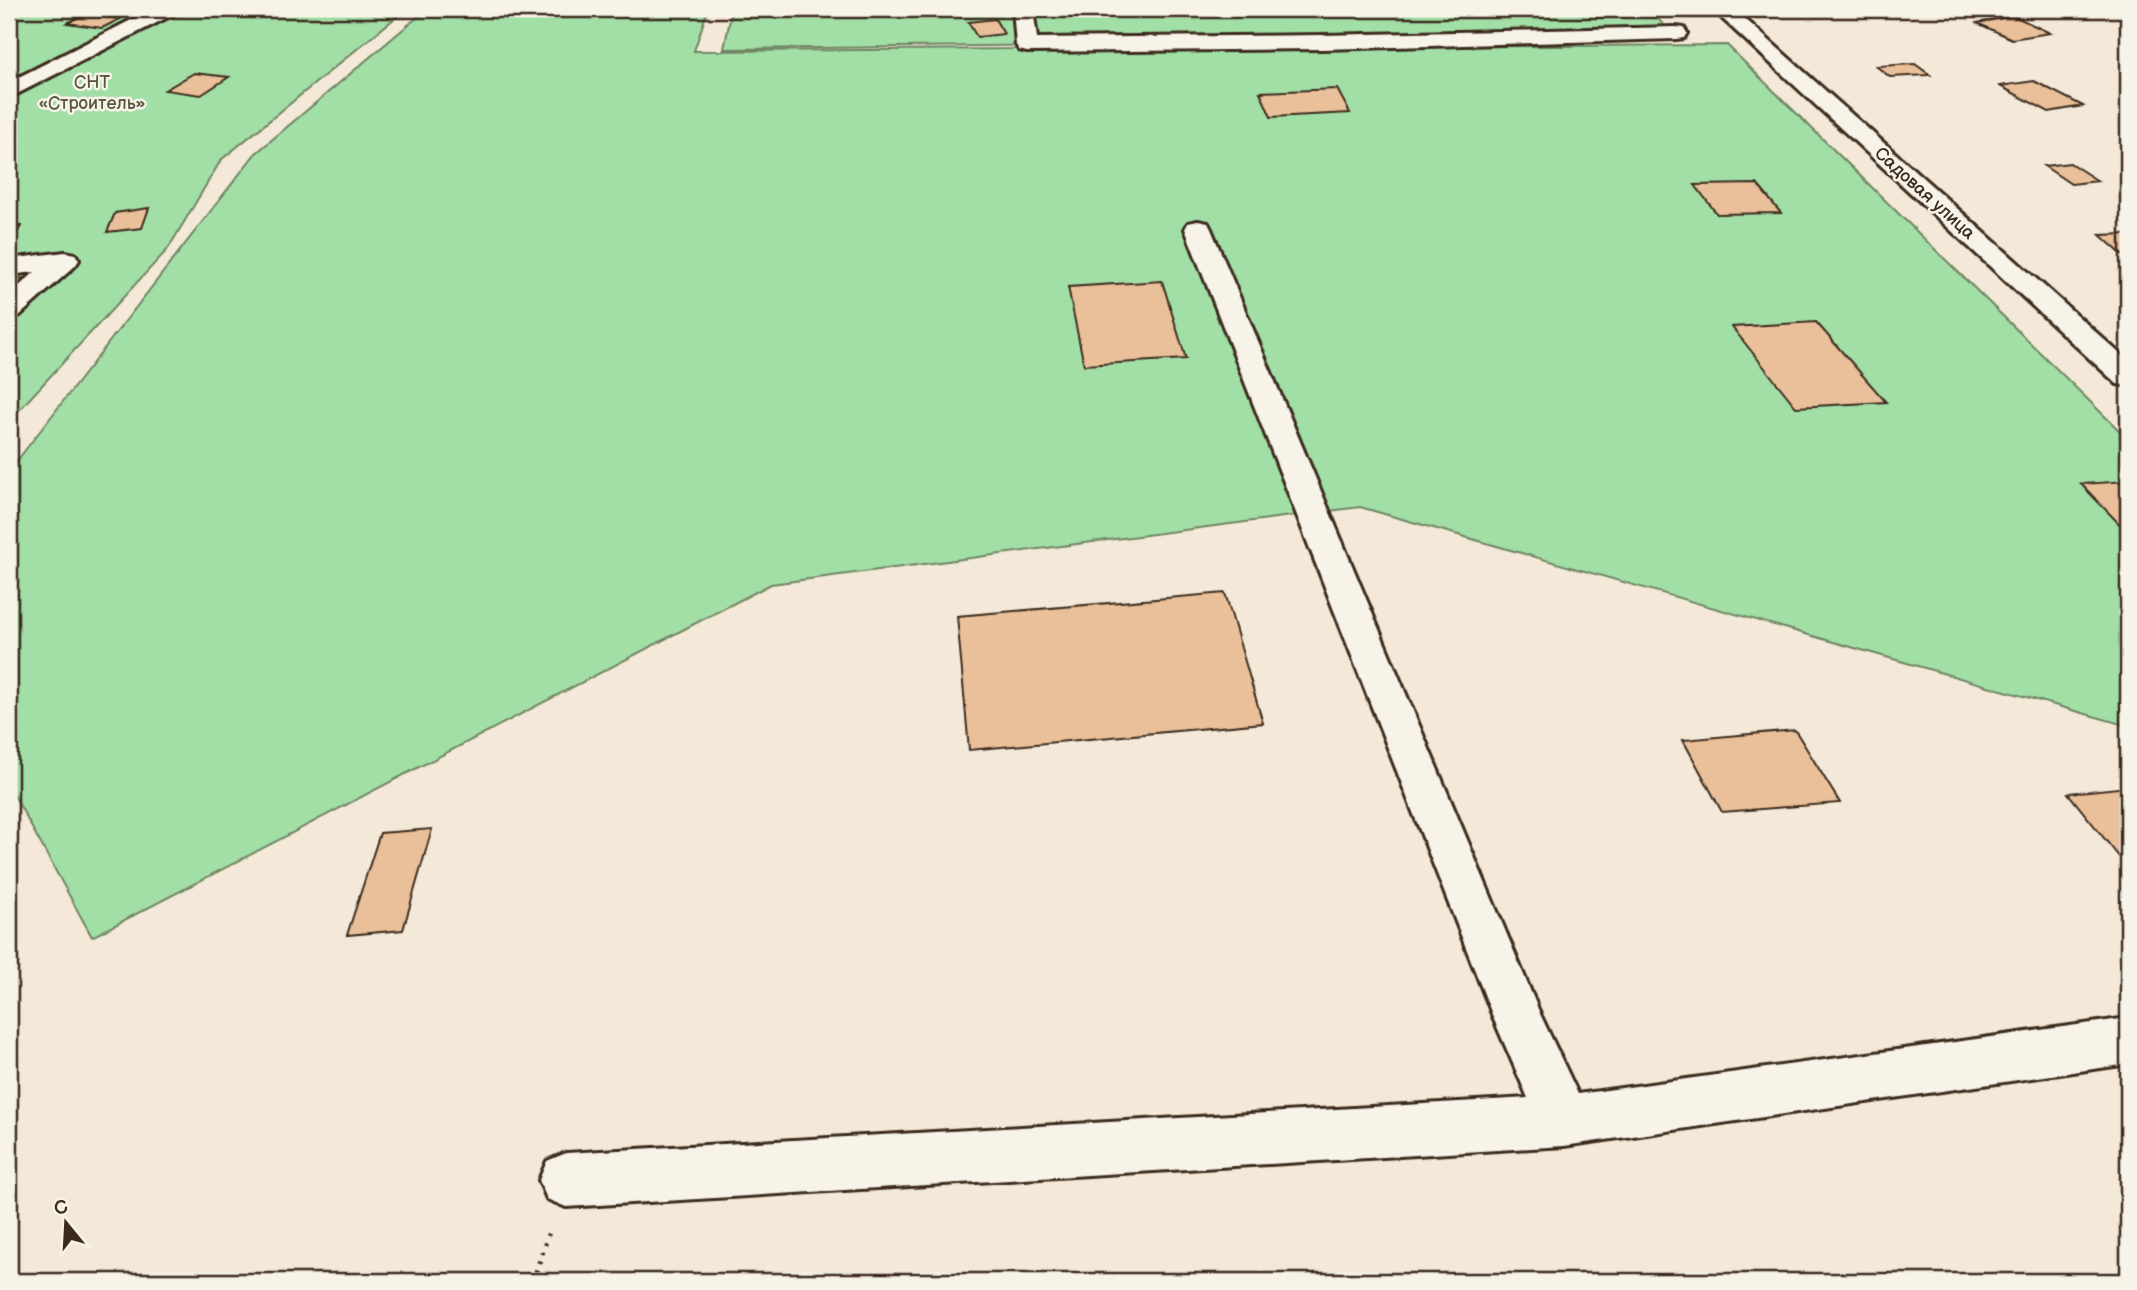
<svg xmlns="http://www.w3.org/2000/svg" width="2137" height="1290" viewBox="0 0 2137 1290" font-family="'Balsamiq Sans',sans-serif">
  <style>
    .green { fill: #a2dfa6; stroke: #6e8462; stroke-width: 2 }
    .building { fill: #e9c099; stroke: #3b2a1e; stroke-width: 2 }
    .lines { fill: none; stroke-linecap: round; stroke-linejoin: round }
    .minor-casing { stroke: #3b2a1e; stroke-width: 6 }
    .path { stroke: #3b2a1e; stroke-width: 5; stroke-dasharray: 2.5 7; stroke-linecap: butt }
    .minor { fill: #f7f3e8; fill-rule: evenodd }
    .labels { text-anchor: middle; stroke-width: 5; stroke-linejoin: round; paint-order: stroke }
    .far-park-label { font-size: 18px; fill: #555740; stroke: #f7f3e8 }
    .far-street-label { font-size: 18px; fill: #3b2a1e; stroke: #f7f3e8 }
  </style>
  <rect width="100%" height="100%" fill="#f4e9d8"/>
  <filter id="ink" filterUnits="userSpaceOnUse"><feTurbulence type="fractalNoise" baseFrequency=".0143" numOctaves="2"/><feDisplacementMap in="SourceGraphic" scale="14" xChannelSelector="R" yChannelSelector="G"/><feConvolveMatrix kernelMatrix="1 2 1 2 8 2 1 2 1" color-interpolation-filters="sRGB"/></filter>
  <g filter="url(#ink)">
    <path class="green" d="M9 9H406L221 160 168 249 9 421Z
      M427 9H708L694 51 1727 45 2128 439V726L1360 507 771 584 92 937 9 786V471L255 154Z
      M732 9H1648L1677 38 724 49Z"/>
    <path class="building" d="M1590 9H1624L1630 16 1597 17Z
      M85 14 120 19 102 28 67 23Z
      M2014 16 2050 33 2012 39 1977 23Z
      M995 19 1004 34 977 37 968 22Z
      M1915 64 1930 75 1890 77 1876 66Z
      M194 73 229 77 201 95 165 90Z
      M2034 81 2083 106 2049 112 2000 86Z
      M1337 89 1350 113 1271 117 1260 92Z
      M2070 163 2098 181 2071 184 2044 166Z
      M1757 184 1781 213 1717 214 1695 185Z
      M149 208 142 228 107 232 115 213Z
      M21 226 9 247V227Z
      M2128 234V260L2100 235Z
      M25 278 15 292 9 293V280Z
      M1162 281 1186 359 1084 365 1068 287Z
      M1816 322 1886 402 1796 407 1732 327Z
      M2128 481V533L2081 484Z
      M1225 593 1263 723 969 750 957 616Z
      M1795 730 1840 803 1722 812 1683 740Z
      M2128 787V868L2068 793Z
      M432 829 403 930 347 935 380 833Z"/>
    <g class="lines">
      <defs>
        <path id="minor" d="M153 9H179L176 13 9 98V82Z
          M1013 9H1033L1037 38 1323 35 1676 27 1684 28 1687 33 1684 38 1676 39 1323 49 1027 52 1019 50 1016 45Z
          M1712 9H1734L2128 361V386L2117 384Z
          M1198 221 1208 223 1211 229 1541 1016 1578 1094 2128 1018V1064L1564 1146 566 1207 547 1199 539 1180 547 1161 566 1153 1528 1098 1495 1022 1185 229 1188 223Z
          M65 252 75 254 79 260 75 266 19 316 9 319V295L35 272 9 275V259Z"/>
      </defs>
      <use href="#minor" class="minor-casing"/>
      <path class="path" d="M533 1281 549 1232"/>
      <use href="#minor" class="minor"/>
    </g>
  </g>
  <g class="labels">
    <g class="far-park-label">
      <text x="92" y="88">СНТ<tspan x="92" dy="21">«Строитель»</tspan></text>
    </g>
    <g class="far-street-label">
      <text transform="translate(1925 193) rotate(42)" y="6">Садовая улица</text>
    </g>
  </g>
  <rect width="2137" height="1290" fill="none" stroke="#f7f3e8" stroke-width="35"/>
  <rect x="18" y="18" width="2102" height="1255" fill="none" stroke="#3b2a1e" stroke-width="2.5" filter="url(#ink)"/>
  <g transform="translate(66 1223) rotate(342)" stroke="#f7f3e8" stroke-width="5" paint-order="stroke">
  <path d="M0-5L12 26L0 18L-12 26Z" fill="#3b2a1e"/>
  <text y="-10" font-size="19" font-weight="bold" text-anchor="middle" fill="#3b2a1e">С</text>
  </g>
</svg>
